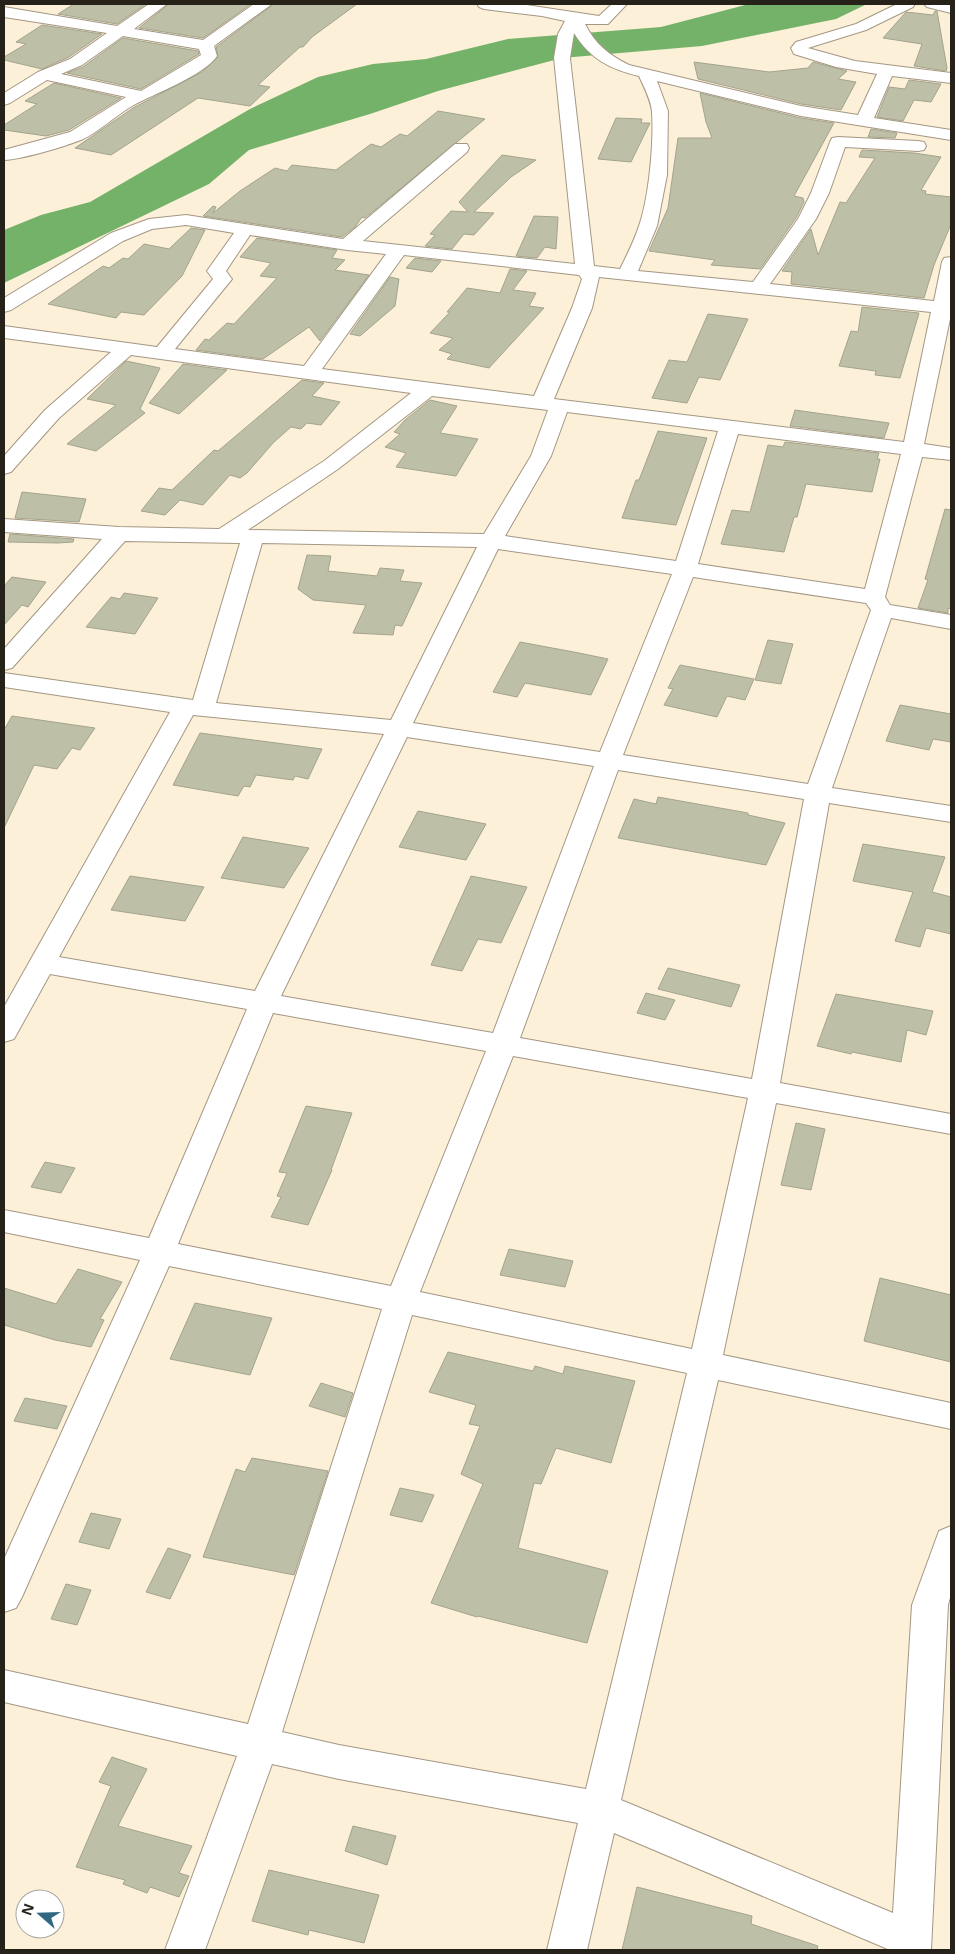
<svg xmlns="http://www.w3.org/2000/svg" width="955" height="1954" viewBox="0 0 955 1954" font-family="'Noto Sans',sans-serif">
  <style>
    .water { fill: #75b269 }
    .building { fill: #bebfa7; stroke: #a3a48d }
    .lines { fill: none; stroke-linecap: round; stroke-linejoin: round }
    .street-casing { stroke: #a49783; stroke-width: 2 }
    .street { fill: #fff; fill-rule: evenodd }
  </style>
  <rect width="100%" height="100%" fill="#fdf0d9"/>
  <path class="water" d="M749 4H867L836 19 702 46 562 58 438 91 370 114 249 150 209 184 4 283V230L41 215 90 202 250 109 318 77 373 64 426 59 508 39 661 27Z"/>
  <path class="building" d="M74 4H146L117 24 58 14Z
    M169 4H251L203 38 139 28Z
    M274 4H357L312 37 303 47H300L258 85 270 87 250 106 198 98 111 155 75 148 133 108 202 72 218 57 216 47Z
    M935 11H937L947 68 946 71 914 66 922 44 883 38 906 12 933 15Z
    M42 25 102 34 69 57 42 69 4 60V57L26 44 16 42Z
    M123 38 198 51 199 54 141 89 67 73 83 67Z
    M694 62 769 72 808 68 813 62 847 71 838 79 856 82 841 110 801 104 698 79Z
    M909 80 941 84 931 102 914 100 903 121 877 117 889 87 905 89Z
    M54 83 121 98 69 130 46 136 4 130V125L37 104 25 101Z
    M700 93 801 118 834 123 794 196 803 198 804 202 796 218 760 269 711 265 715 260 649 251 668 208 678 138H712L706 122Z
    M438 111 485 119 365 218 362 217 355 227 342 237 203 216 213 206 216 207 213 213 240 191 275 168 287 171 292 165 336 170 371 144 381 147 400 134 407 136Z
    M616 118 642 119 641 123H650L631 162 598 159Z
    M871 129 897 133 895 138 868 137Z
    M862 150 914 153 941 157 921 190 926 191 925 194 951 197V224L934 265 924 298 791 284 792 272 782 271 811 229 818 255 840 202 846 203 875 158 859 157Z
    M502 155 536 160 511 177 474 212 494 213 474 235 464 234 452 249 425 246 435 235 430 234 451 211 468 212 459 202Z
    M534 216 558 217 556 249 545 247 537 258 516 256Z
    M191 228 205 230 182 276 144 315 121 312 116 318 48 304 103 266 109 268 123 258 128 259 144 244 169 249Z
    M257 238 337 250 332 258 345 260 335 270 369 275 320 341 309 327 263 359 196 350 205 339 209 340 227 323 234 324 277 278 260 276 271 263 240 257Z
    M415 258 441 261 432 272 406 268Z
    M510 269 527 271 513 290 536 293 529 306 544 308 489 368 447 359 452 354 439 350 453 338 430 333 450 312H447L467 288 500 293Z
    M390 277 399 279 395 306 360 336 350 334Z
    M862 307 919 313 900 378 875 375 876 371 839 366 851 331 858 332Z
    M708 314 748 319 720 380 699 377 687 403 652 398 669 360 687 362Z
    M126 361 160 368 140 409 145 413 96 451 67 444 116 405 87 399Z
    M183 364 227 370 179 414 149 403Z
    M302 380 324 383 312 396 340 402 321 425 307 423 301 429 291 427 273 443 247 473 240 478 230 475 203 505 180 500 165 515 141 511 159 488 172 490 214 450 218 451Z
    M430 400 457 406 440 433 478 439 456 476 396 467 406 453 385 447 400 434 394 432 405 420Z
    M795 410 816 413 889 423 884 438 790 426Z
    M658 431 707 438 676 525 622 518 636 480H639Z
    M785 442 879 453 877 459H880L872 492 806 484 797 517H794L784 552 721 544 732 510 750 512 768 445 783 447Z
    M22 492 86 499 79 522 15 518Z
    M945 509 951 510V609L948 608V613L918 608 928 580 925 579Z
    M10 534 74 539 73 542 58 543 8 542Z
    M307 555 331 556 328 571 377 576 380 568 404 570 400 581 422 583 402 626 395 625 393 635 353 633 366 605 313 600 298 589Z
    M12 577 46 582 28 607 22 605 4 625V586Z
    M124 593 158 598 135 634 86 627 111 597 120 599Z
    M768 640 793 644 781 684 755 680Z
    M520 642 579 653 608 659 591 695 525 683 517 697 493 692Z
    M680 665 754 679 745 700 727 696 717 717 664 705 673 689 668 688Z
    M900 705 951 714V742L933 739 929 750 886 741Z
    M12 716 95 728 80 750 72 748 57 769 34 765 4 828V730Z
    M200 733 322 749 308 779 295 776 293 780 256 775 250 787 244 786 238 796 173 785Z
    M658 797 748 813V815L785 823 766 865 618 838 634 799 656 804Z
    M418 811 486 824 466 860 399 847Z
    M243 837 309 848 284 888 221 878Z
    M863 844 945 857 932 892 951 897V934L926 928 920 947 895 941 913 892 853 881Z
    M130 876 171 882 204 887 185 921 111 910Z
    M471 876 527 887 501 943 478 939 462 971 431 965Z
    M668 968 740 985 731 1007 658 989Z
    M646 993 675 1000 665 1020 637 1013Z
    M836 994 933 1011 926 1035 907 1030 901 1062 852 1052 851 1054 817 1046Z
    M306 1106 352 1113 331 1170H332L308 1225 271 1217 281 1197 277 1196 287 1173 279 1172Z
    M796 1123 825 1129 811 1190 781 1185Z
    M45 1162 75 1168 61 1193 31 1187Z
    M509 1249 573 1261 565 1287 500 1275Z
    M78 1269 122 1282 100 1319 104 1320 91 1347 55 1340 4 1325V1288L56 1304Z
    M880 1278 951 1295V1362L864 1341Z
    M195 1303 272 1318 250 1375 170 1359Z
    M448 1352 533 1371 535 1366 563 1374 565 1366 635 1381 611 1463 556 1448 541 1484 534 1483 518 1548 608 1571 587 1643 478 1616 477 1617 431 1603 483 1484 461 1474 480 1426 469 1424 476 1405 429 1392Z
    M321 1383 353 1393 345 1417 309 1406Z
    M25 1398 67 1406 57 1429 14 1421Z
    M252 1458 328 1471 294 1575 203 1557 236 1469 245 1472Z
    M400 1488 434 1495 422 1522 390 1515Z
    M91 1513 121 1519 109 1549 79 1542Z
    M168 1548 191 1555 170 1599 146 1592Z
    M66 1584 91 1590 77 1625 51 1619Z
    M112 1757 147 1769 118 1826 192 1846 179 1873 189 1876 179 1897 150 1887 147 1893 123 1884 125 1880 76 1867 111 1786 99 1782Z
    M353 1826 396 1836 387 1865 345 1851Z
    M269 1870 379 1895 364 1943 309 1930 308 1935 252 1921Z
    M637 1887 752 1916 751 1924 818 1946 817 1950H622Z"/>
  <g class="lines">
    <defs>
      <path id="street" d="M149 4H167L134 29 203 40 254 4H272L214 46 217 56C202 77 155 93 132 106 115 116 99 132 81 140 63 147 23 159 4 160V150L70 132 126 97 47 80 10 103 4 105V93L38 72 70 59 107 33 4 17V7L117 26ZM123 36 199 49 201 55 141 91 61 74 82 65Z
        M477 4H520L599 16 612 4H627L608 24H585C595 44 609 55 629 65L801 106 858 115 877 74 836 67 794 54 791 48 796 42 856 24 897 4H915L913 7 866 30 808 48 855 61 951 73V83L892 76 874 118 951 130V140L801 116 657 81 668 111 667 175 657 226 638 271 753 282 798 219 811 193 830 142 832 138 838 137 918 141 924 142 926 146 924 150 918 151 845 147 829 193 816 219 770 284 934 301 942 262 944 258 951 257V314L924 444 951 448V460L922 457 885 597 890 605 951 615V629L891 618 832 788 951 806V822L829 803 780 1083 951 1114V1134L776 1103 723 1355 951 1403V1429L718 1380 621 1800 893 1913 912 1605 939 1531 951 1526V1594L948 1605 931 1950H890L614 1833 587 1950H547L578 1823 339 1779 272 1764 205 1950H165L237 1756 4 1702V1670L248 1724 382 1309 169 1266 22 1597 16 1608 4 1612V1559L140 1260 4 1232V1210L149 1238 247 1009 50 974 14 1039 4 1042V1007L170 712 4 687V673L193 700 240 543 125 541 12 668 4 670V649L102 539 4 532V519L119 527 219 529 324 461 411 393 131 355 59 418 11 472 4 474V456L45 410 111 352 4 338V326L157 347 213 279 207 271 234 233 186 225 152 229 123 241 11 310 4 312V298L111 233 149 219 186 215 343 239 455 144H467L469 148 467 152 363 241 575 264 554 58 558 34 565 21 542 16 484 9 479 7ZM574 33C590 59 610 69 639 76 644 87 651 100 652 112 654 143 649 197 639 226 634 241 627 255 620 269L594 266 570 58ZM250 235 347 250 386 254 304 366 175 349 232 279 226 271ZM404 255 579 275 582 279 572 308 534 396 322 369ZM599 277 931 312 904 442 554 399 592 308ZM432 396 548 410 531 456 484 534 248 530 338 469ZM567 412 718 431 676 561 505 536 551 456ZM738 434 901 454 865 589 698 564ZM262 543 477 547 391 720 216 703ZM498 549 672 574 600 752 413 723ZM693 577 866 603 871 610 808 784 623 755ZM193 715 384 734 255 991 59 957ZM407 737 594 766 493 1033 281 996ZM618 770 804 799 752 1079 520 1038ZM273 1013 486 1051 391 1286 178 1244ZM513 1056 748 1098 692 1349 420 1292ZM412 1315 687 1373 586 1789 339 1745 282 1732Z
        M924 4H951V13L927 7Z"/>
    </defs>
    <use href="#street" class="street-casing"/>
    <use href="#street" class="street"/>
  </g>
  <rect width="955" height="1954" fill="none" stroke="#262119" stroke-width="10"/>
  <g transform="translate(40 1914) rotate(290)"><circle r="24" fill="#ffffff" stroke="#a8a6a3"/>
  <path d="M0-4L9 19L0 12L-9 19Z" fill="#306882"/>
  <text y="-8" font-size="14" font-weight="bold" text-anchor="middle" fill="#262119">N</text>
  </g>
</svg>
